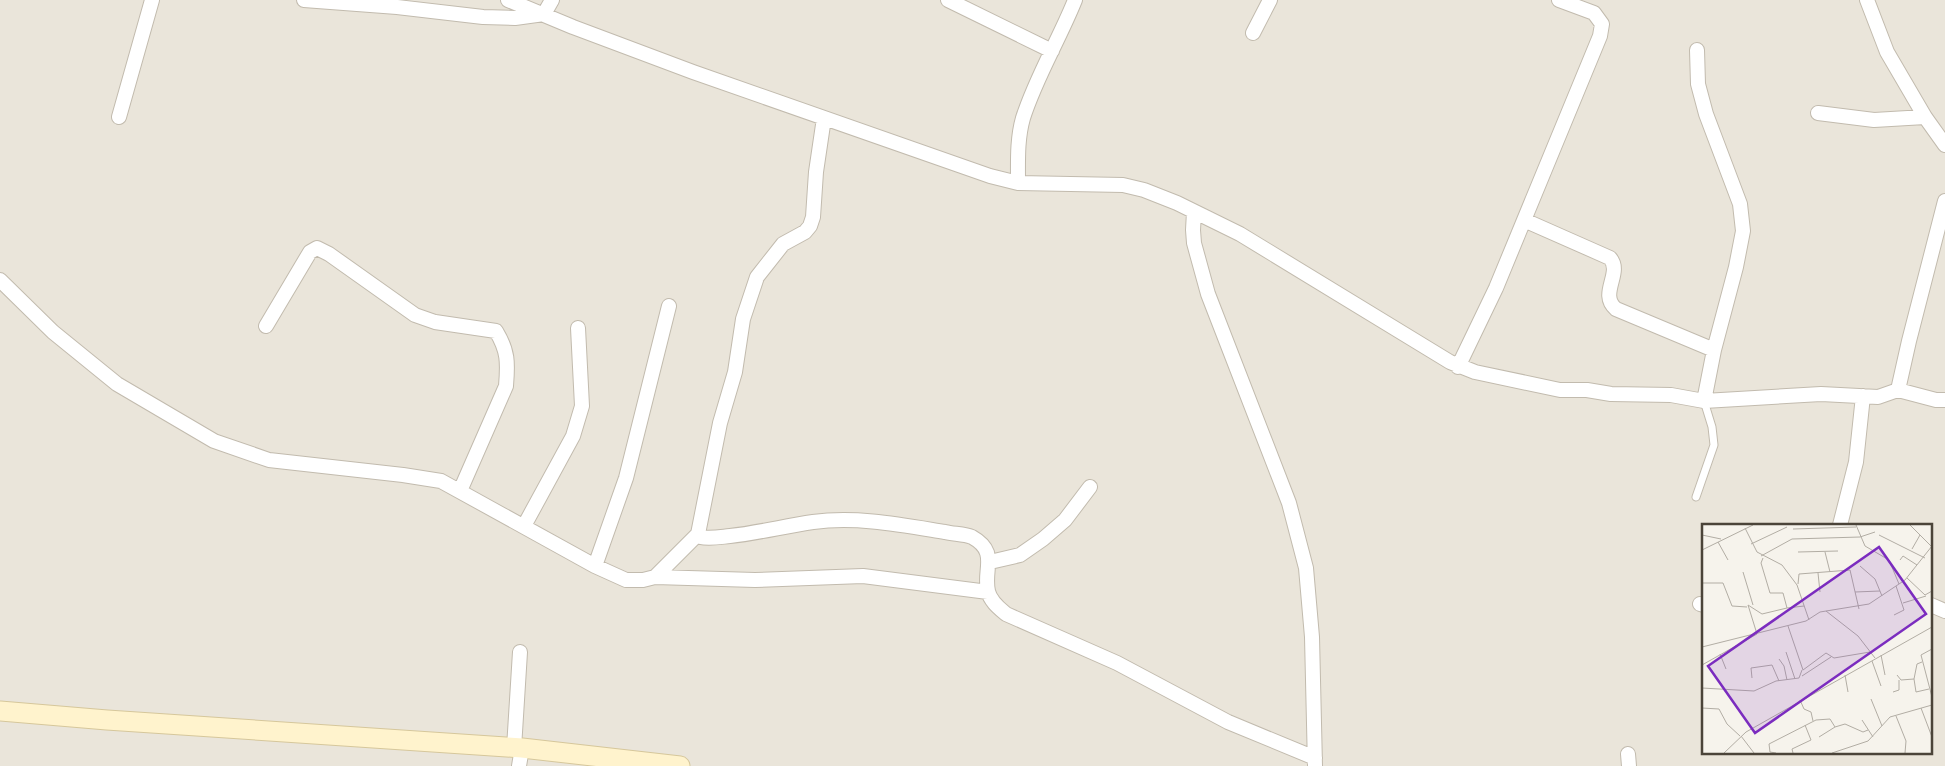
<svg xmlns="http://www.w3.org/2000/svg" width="1945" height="766" viewBox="0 0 1945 766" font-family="Ubuntu,sans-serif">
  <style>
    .residential { fill: #eae5da; fill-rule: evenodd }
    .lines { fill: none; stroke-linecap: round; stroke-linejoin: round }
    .lane-casing { stroke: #c2bbae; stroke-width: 9 }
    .street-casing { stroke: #c2bbae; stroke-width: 16 }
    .secondary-casing { stroke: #d6c79b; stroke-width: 21 }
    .lane { stroke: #fff; stroke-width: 7 }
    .street { stroke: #fff; stroke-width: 14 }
    .secondary { stroke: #fff3cd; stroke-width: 19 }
    .inset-road { fill: none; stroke: #b2ada4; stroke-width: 1 }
    .view { fill: #7b2cbf; fill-opacity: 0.15; stroke: #7b2cbf; stroke-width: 2.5 }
    .inset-edge { fill: none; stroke: #4b4439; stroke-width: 2.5 }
  </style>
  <rect width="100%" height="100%" fill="#f6f3ec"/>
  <path class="residential" d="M0 0H1945V766H0ZM1704 525H1931V752H1704Z"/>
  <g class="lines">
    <defs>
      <path id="lane" d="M1696 497 1714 445 1712 427 1704 401"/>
      <path id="street" d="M304 0 397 7 483 17 515 18 544 14 552 0
        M508 0 573 27 693 72 990 176 1018 183 1123 185 1144 190 1177 203 1240 234 1450 362 1475 372 1560 390H1587L1611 394 1671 395 1704 401 1821 394 1878 397 1898 390 1936 400H1945
        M948 0 1052 51
        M1867 0 1887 52 1925 117 1945 145
        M1253 33 1270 0
        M1697 50 1698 84 1706 114 1740 204 1743 231 1736 267 1714 350 1704 401
        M1818 113 1874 120 1925 117
        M119 117 152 0
        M824 118 816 172 813 217 810 226 805 232 783 244 757 277 743 319 735 372 720 423 698 534 700 537C710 539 720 537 730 536 758 533 785 526 813 522 857 516 902 525 945 532 953 534 965 534 972 537 999 552 983 569 988 591 990 601 999 608 1006 614L1117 663 1228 722 1315 758
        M1018 183C1018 161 1017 139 1023 118 1036 77 1059 40 1075 0
        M1194 212 1193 230 1194 243 1208 294 1289 503 1306 568 1312 637 1315 766
        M1524 220 1610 258C1623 273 1598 294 1616 309L1714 350
        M0 280 53 332 117 384 214 441 269 460 403 475 441 481 595 566 626 580H643L655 577 698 534
        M266 326 310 252 317 248 329 254 415 315 435 322 496 331C508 351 508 362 506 386L460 491
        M1458 367 1496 288 1600 36 1602 24 1594 13 1559 0
        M1898 390 1909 341 1945 201
        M1840 525 1856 462 1863 396
        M524 526 573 436 582 406 578 328
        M990 562 1020 555 1043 539 1065 520 1090 487
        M595 566 626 478 669 306
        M655 577 755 580 863 576 988 592
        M1700 604 1704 605
        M1931 605 1945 611
        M514 748 520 652
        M1628 754 1629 766
        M519 766 522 748"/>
      <path id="secondary" d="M0 711 107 720 522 748 680 766"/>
    </defs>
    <use href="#lane" class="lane-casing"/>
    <use href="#street" class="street-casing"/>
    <use href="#secondary" class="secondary-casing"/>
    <use href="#lane" class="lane"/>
    <use href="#street" class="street"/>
    <use href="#secondary" class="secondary"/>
  </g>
  <g transform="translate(1702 524)">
    <rect width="230" height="230" fill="#f6f3ec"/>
    <path class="inset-road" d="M154 1 163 22 187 36 197 60M208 1 230 23M43 4 55 28 80 41 95 61 107 96M91 5 154 3M0 11 19 15M177 11 223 34M16 18 26 36M49 20 85 3M210 25 218 11M0 26 51 1M96 28 136 27M123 28 128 48M59 32 90 15 158 13 173 8M61 34 59 39 68 69H81L85 84 102 82M198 36 201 32 215 41M158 42 173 55 180 72M41 48 51 81M116 49 118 68M205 54 223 71 230 67M0 59H21L30 82 45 83M96 60 97 50 148 46 157 85M153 68 178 67M201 79 224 72M124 87 156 112 173 134M192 91 202 86 194 62M86 102 101 146 124 129 132 134 168 128M0 123 104 97 118 88 167 80 203 56 230 22M230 125 219 131 230 173M84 128 93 155M18 130 24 145M179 131 183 151M77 135 82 142 85 156M170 137 179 162M220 138 215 140 212 155 214 168 227 165M0 141 55 110 46 81 60 90 85 84M143 151 146 168M195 151 199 156 212 155M100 152 129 133M50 154 49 144 70 141 77 157M0 164 52 167 74 157 97 154 100 146M191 168 197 166V156M169 175 180 202M98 176 102 185 109 188 111 197M0 184 17 185 25 200 38 212M219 184 230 213M194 192 204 217 203 229M160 196 171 213M39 212 52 229M117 213 133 203M22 229 44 208 230 103M74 229 68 228 67 220 114 196 128 195 133 203 143 200 161 208 166 206M91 229 90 225 109 216 103 201M130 229 166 217 188 193 230 181"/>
    <path class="view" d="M177 23 224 90 53 209 6 142Z"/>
    <rect width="230" height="230" class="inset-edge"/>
  </g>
</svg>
